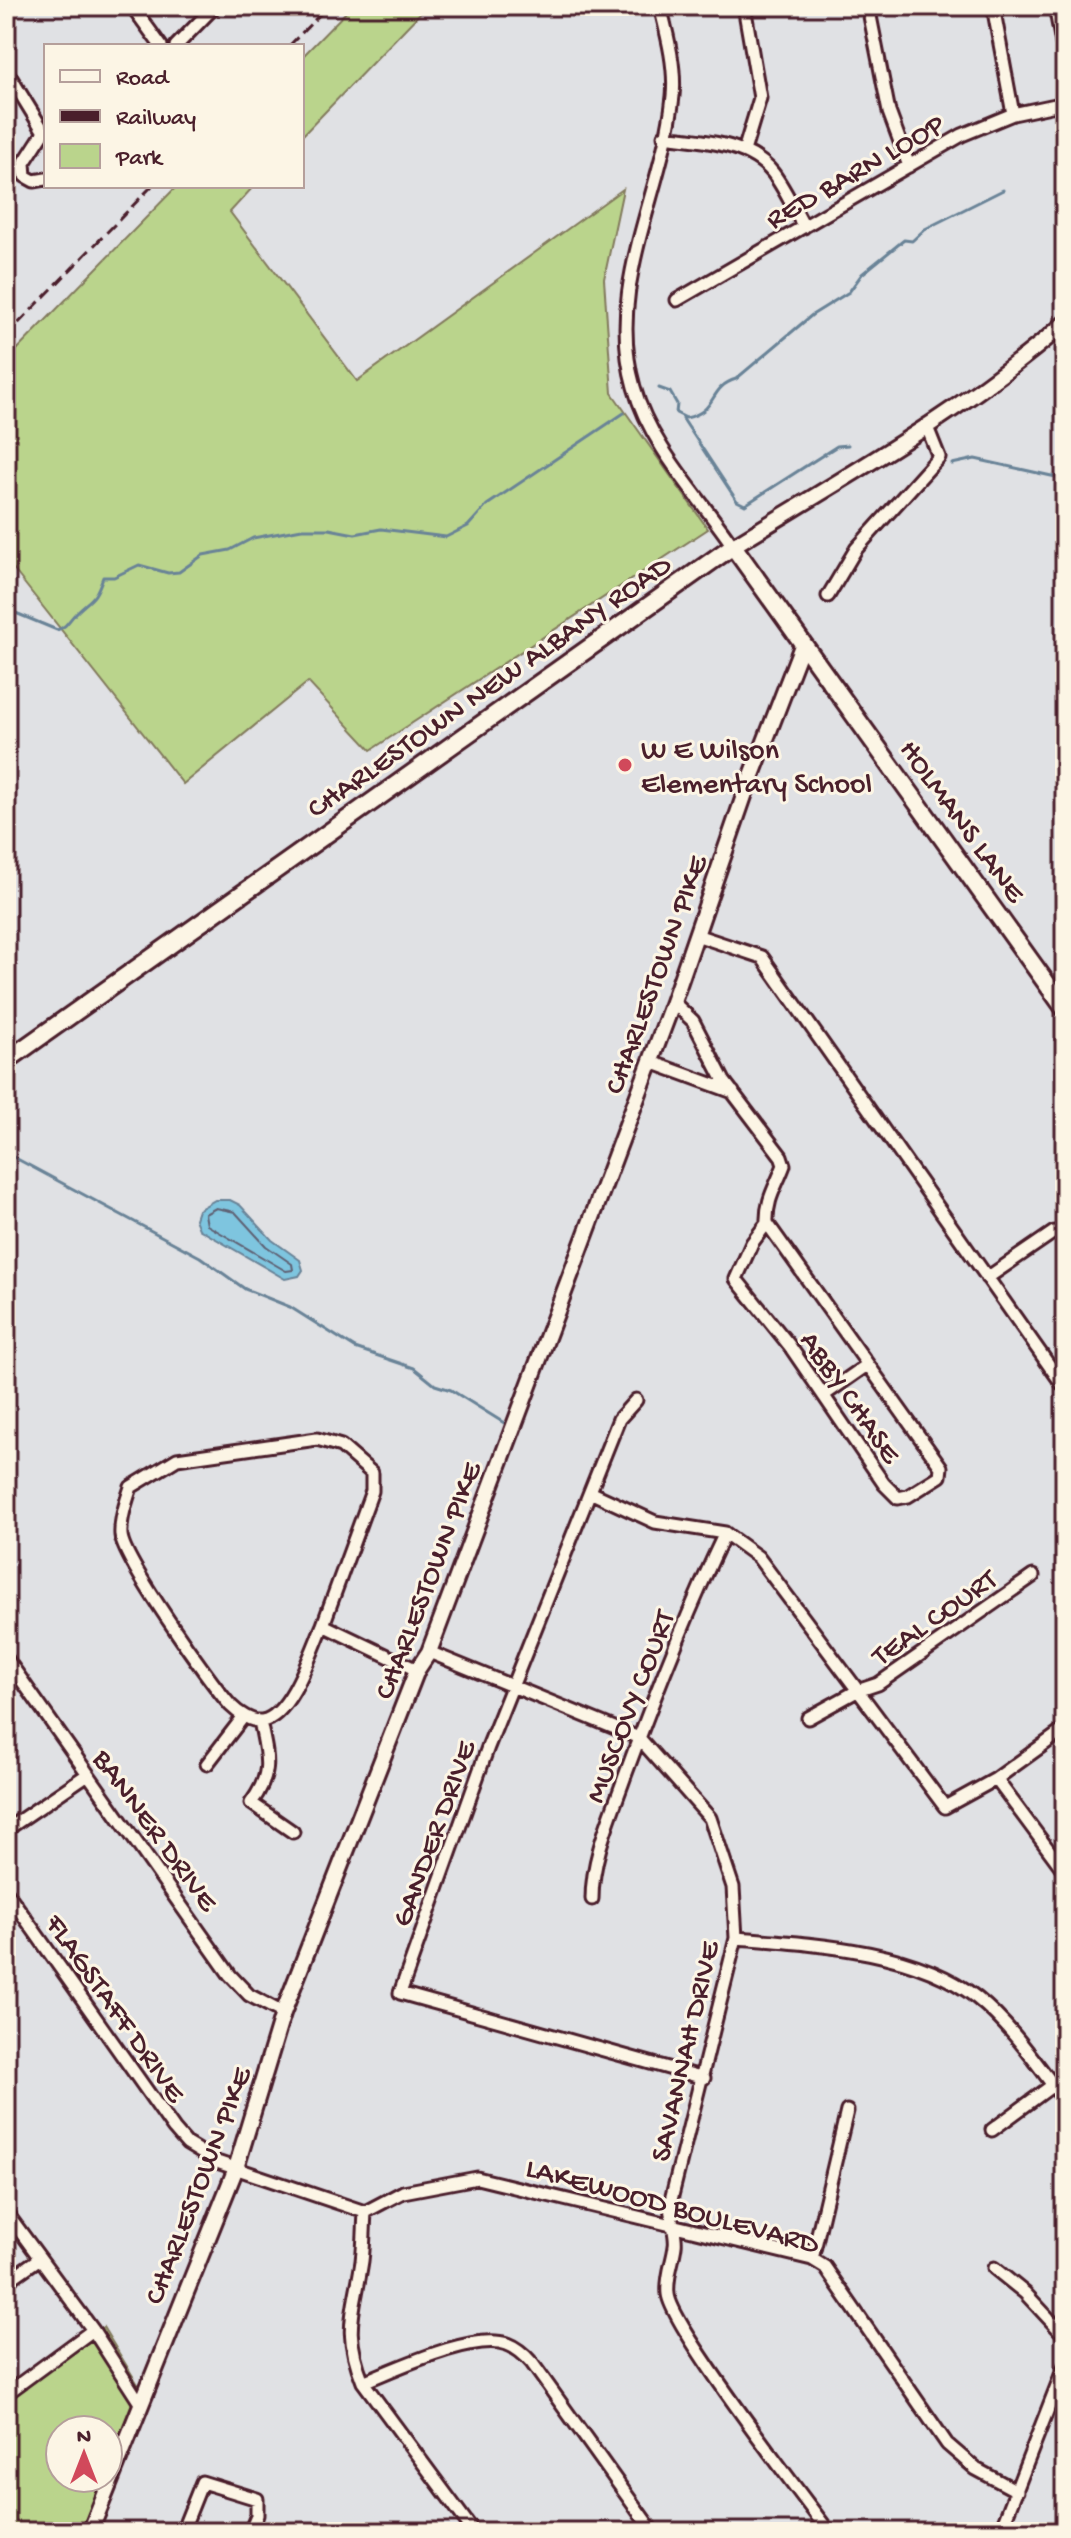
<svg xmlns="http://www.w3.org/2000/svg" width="1071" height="2538" viewBox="0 0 1071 2538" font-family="'Gochi Hand',sans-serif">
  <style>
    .green { fill: #bad48c; stroke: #827a5c; stroke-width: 2 }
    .water { fill: #7ec5df; stroke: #698397; stroke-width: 2 }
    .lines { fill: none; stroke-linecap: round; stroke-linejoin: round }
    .shore { stroke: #5f6173; stroke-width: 2 }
    .stream { stroke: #698397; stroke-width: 3 }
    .minor-casing { stroke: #4a1f2b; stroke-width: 17 }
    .tertiary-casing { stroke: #4a1f2b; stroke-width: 20 }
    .secondary-casing { stroke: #4a1f2b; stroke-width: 22 }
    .minor { stroke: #fcf5e5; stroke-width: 11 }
    .tertiary { stroke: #fcf5e5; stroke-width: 14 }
    .secondary { stroke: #fcf5e5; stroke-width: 16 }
    .rail { stroke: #4a1f2b; stroke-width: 3; stroke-dasharray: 12 6; stroke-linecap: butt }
    .poi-dot { fill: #d1495b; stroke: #fcf5e5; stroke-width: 3 }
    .labels { text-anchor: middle; stroke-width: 6; stroke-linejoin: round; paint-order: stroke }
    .street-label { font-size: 30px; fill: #4a1f2b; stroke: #fcf5e5 }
    .poi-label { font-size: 30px; fill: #4a1f2b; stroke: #fcf5e5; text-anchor: start }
  </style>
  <rect width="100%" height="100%" fill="#e0e1e4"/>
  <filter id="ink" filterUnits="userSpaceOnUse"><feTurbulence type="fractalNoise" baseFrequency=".0125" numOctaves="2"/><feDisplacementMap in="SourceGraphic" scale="16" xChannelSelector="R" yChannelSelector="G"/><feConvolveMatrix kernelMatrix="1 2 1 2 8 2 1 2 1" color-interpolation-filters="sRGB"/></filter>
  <g filter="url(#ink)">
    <path class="green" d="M352 6H427L302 136V57Z
      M177 186H254L230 212 357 381 623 189 604 279 612 393 708 529 371 750 308 682 183 784 6 560V361Z
      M103 2327 139 2386 108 2466V2430H60V2478H103L83 2532H6V2400Z"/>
    <path class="water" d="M215 1200H230L240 1205 272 1240 300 1260 303 1270 299 1276 285 1279 199 1229 195 1219 198 1210Z"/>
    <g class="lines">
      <path class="shore" d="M216 1208 235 1212 266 1246 292 1264 293 1270 286 1271 207 1225 205 1214Z"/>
      <path class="stream" d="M659 388 670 392 677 404 676 413 686 418C718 412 708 387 736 379L812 315 849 292 862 274 904 240 912 241 925 229 1003 190
        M683 419 737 501 745 505 837 446 848 445
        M952 464 975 459 1065 479
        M6 609 57 630C68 626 68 621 76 613 92 597 94 602 103 577H114L139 565 168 573 179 572 203 555 230 550 253 538 302 529H329L355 534 381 529 446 537 468 526 487 505 624 413
        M6 1153 200 1257 245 1289 290 1307 355 1348 414 1368 435 1385 451 1390 509 1426"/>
      <defs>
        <path id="minor" d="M132 6 161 46
          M660 6C667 34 676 67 673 96 663 194 605 287 634 387 650 446 700 497 733 546
          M744 6 760 98 744 151
          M868 6 889 112 909 166
          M993 6 1013 114
          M1055 6 1065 59
          M176 46 215 6
          M6 70 44 132 24 163 25 176 34 181 46 179
          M664 136C700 141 749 142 773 173 785 189 794 209 804 227
          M677 300 962 135 1013 114 1065 103
          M828 596 856 549 939 457 927 427
          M696 935 762 957 1065 1388
          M673 1002 693 1021 724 1081 781 1156 784 1165C776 1187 766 1199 767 1223L941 1467 940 1476 908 1496 898 1498 884 1484 789 1345 736 1279 752 1243 767 1223
          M651 1062 733 1092
          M987 1278 1054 1232
          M824 1395 867 1365
          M636 1400 619 1419 488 1747 400 1993 704 2078
          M590 1492 655 1522 725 1533 758 1557 945 1807 996 1779 1065 1729
          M323 1625C312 1650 291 1716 262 1721 251 1722 238 1713 230 1705 210 1682 123 1560 121 1535 120 1520 126 1502 131 1487L177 1459 317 1439 341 1446 372 1473V1491L323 1625 417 1670
          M429 1652 639 1738 710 1818 733 1887 736 1938 670 2204C670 2217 677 2236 675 2246 673 2262 666 2277 668 2294 671 2326 801 2494 829 2532
          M6 1658 230 1975 249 1995 283 2013
          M808 1718 857 1691 878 1684 1033 1576
          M260 1721C267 1757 274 1772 251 1803L293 1832
          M207 1764 244 1716
          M996 1779 1065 1872
          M6 1830 88 1774
          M6 1891 174 2129 187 2144 217 2162 365 2212 403 2192 477 2178 812 2259 825 2267 947 2444 976 2469 1017 2491
          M592 1899C592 1857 611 1816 625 1776 655 1694 687 1612 725 1533
          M736 1938C812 1944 915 1949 977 1998 1012 2026 1038 2066 1065 2101
          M992 2130 1053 2085
          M6 2212 93 2330 140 2403
          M365 2212C364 2228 364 2245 362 2261 354 2314 342 2329 363 2382L474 2532
          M812 2259 847 2111
          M994 2268 1025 2293 1065 2336
          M6 2282 40 2258
          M363 2382C396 2369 473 2332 507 2344 518 2348 525 2355 532 2363L653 2532
          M6 2394 93 2330
          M182 2532 202 2482 257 2499V2515L250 2532
          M1000 2532 1065 2365"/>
        <path id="tertiary" d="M733 546C847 476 964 411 1065 323
          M90 2532 236 2168 283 2013 417 1670 429 1652 673 1002 744 796 803 643"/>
        <path id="secondary" d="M6 1061 733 546 1065 1009"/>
      </defs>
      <use href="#minor" class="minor-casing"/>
      <use href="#tertiary" class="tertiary-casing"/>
      <use href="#secondary" class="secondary-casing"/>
      <use href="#minor" class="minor"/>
      <use href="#tertiary" class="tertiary"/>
      <use href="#secondary" class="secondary"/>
      <path class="rail" d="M289 46 328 6
        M6 336 152 186"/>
    </g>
  </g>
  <circle class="poi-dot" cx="625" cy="765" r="8"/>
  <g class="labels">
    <g class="street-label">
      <text transform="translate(854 170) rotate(-30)" y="10">RED BARN LOOP</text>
      <text transform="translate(488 685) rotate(-35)" y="10">CHARLESTOWN NEW ALBANY ROAD</text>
      <text transform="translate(964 820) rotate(54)" y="10">HOLMANS LANE</text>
      <text transform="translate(654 974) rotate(-70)" y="10">CHARLESTOWN PIKE</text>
      <text transform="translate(852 1396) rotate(55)" y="10">ABBY CHASE</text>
      <text transform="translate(426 1580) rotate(-69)" y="10">CHARLESTOWN PIKE</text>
      <text transform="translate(933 1616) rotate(-35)" y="10">TEAL COURT</text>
      <text transform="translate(628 1706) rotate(-69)" y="10">MUSCOVY COURT</text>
      <text transform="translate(157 1829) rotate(54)" y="10">BANNER DRIVE</text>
      <text transform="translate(432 1833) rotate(-70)" y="10">GANDER DRIVE</text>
      <text transform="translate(117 2007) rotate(55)" y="10">FLAGSTAFF DRIVE</text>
      <text transform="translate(683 2051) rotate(-77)" y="10">SAVANNAH DRIVE</text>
      <text transform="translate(196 2185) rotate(-69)" y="10">CHARLESTOWN PIKE</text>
      <text transform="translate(673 2204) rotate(15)" y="10">LAKEWOOD BOULEVARD</text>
    </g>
    <g class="poi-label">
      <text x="641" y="758">W E Wilson<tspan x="641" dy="34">Elementary School</tspan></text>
    </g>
  </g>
  <rect width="1071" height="2538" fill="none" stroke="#fcf5e5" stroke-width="32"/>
  <rect x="16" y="16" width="1039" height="2506" fill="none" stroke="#4a1f2b" stroke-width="3" filter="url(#ink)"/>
  <rect x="44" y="44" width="260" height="144" fill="#fcf5e5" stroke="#b59f9b" stroke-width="2"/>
  <rect x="60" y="70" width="40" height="12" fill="#fcf5e5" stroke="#b59f9b" stroke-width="2"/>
  <text x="116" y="84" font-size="24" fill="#4a1f2b">Road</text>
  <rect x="60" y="110" width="40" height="12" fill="#4a1f2b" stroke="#b59f9b" stroke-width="2"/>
  <text x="116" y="124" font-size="24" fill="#4a1f2b">Railway</text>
  <rect x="60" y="144" width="40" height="24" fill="#bad48c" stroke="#b59f9b" stroke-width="2"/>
  <text x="116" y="164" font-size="24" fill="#4a1f2b">Park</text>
  <g transform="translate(84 2454)"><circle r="38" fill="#fcf5e5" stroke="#b59f9b" stroke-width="2"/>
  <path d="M0-6L14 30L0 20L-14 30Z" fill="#d1495b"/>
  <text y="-12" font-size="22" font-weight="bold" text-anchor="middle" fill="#4a1f2b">N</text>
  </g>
</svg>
